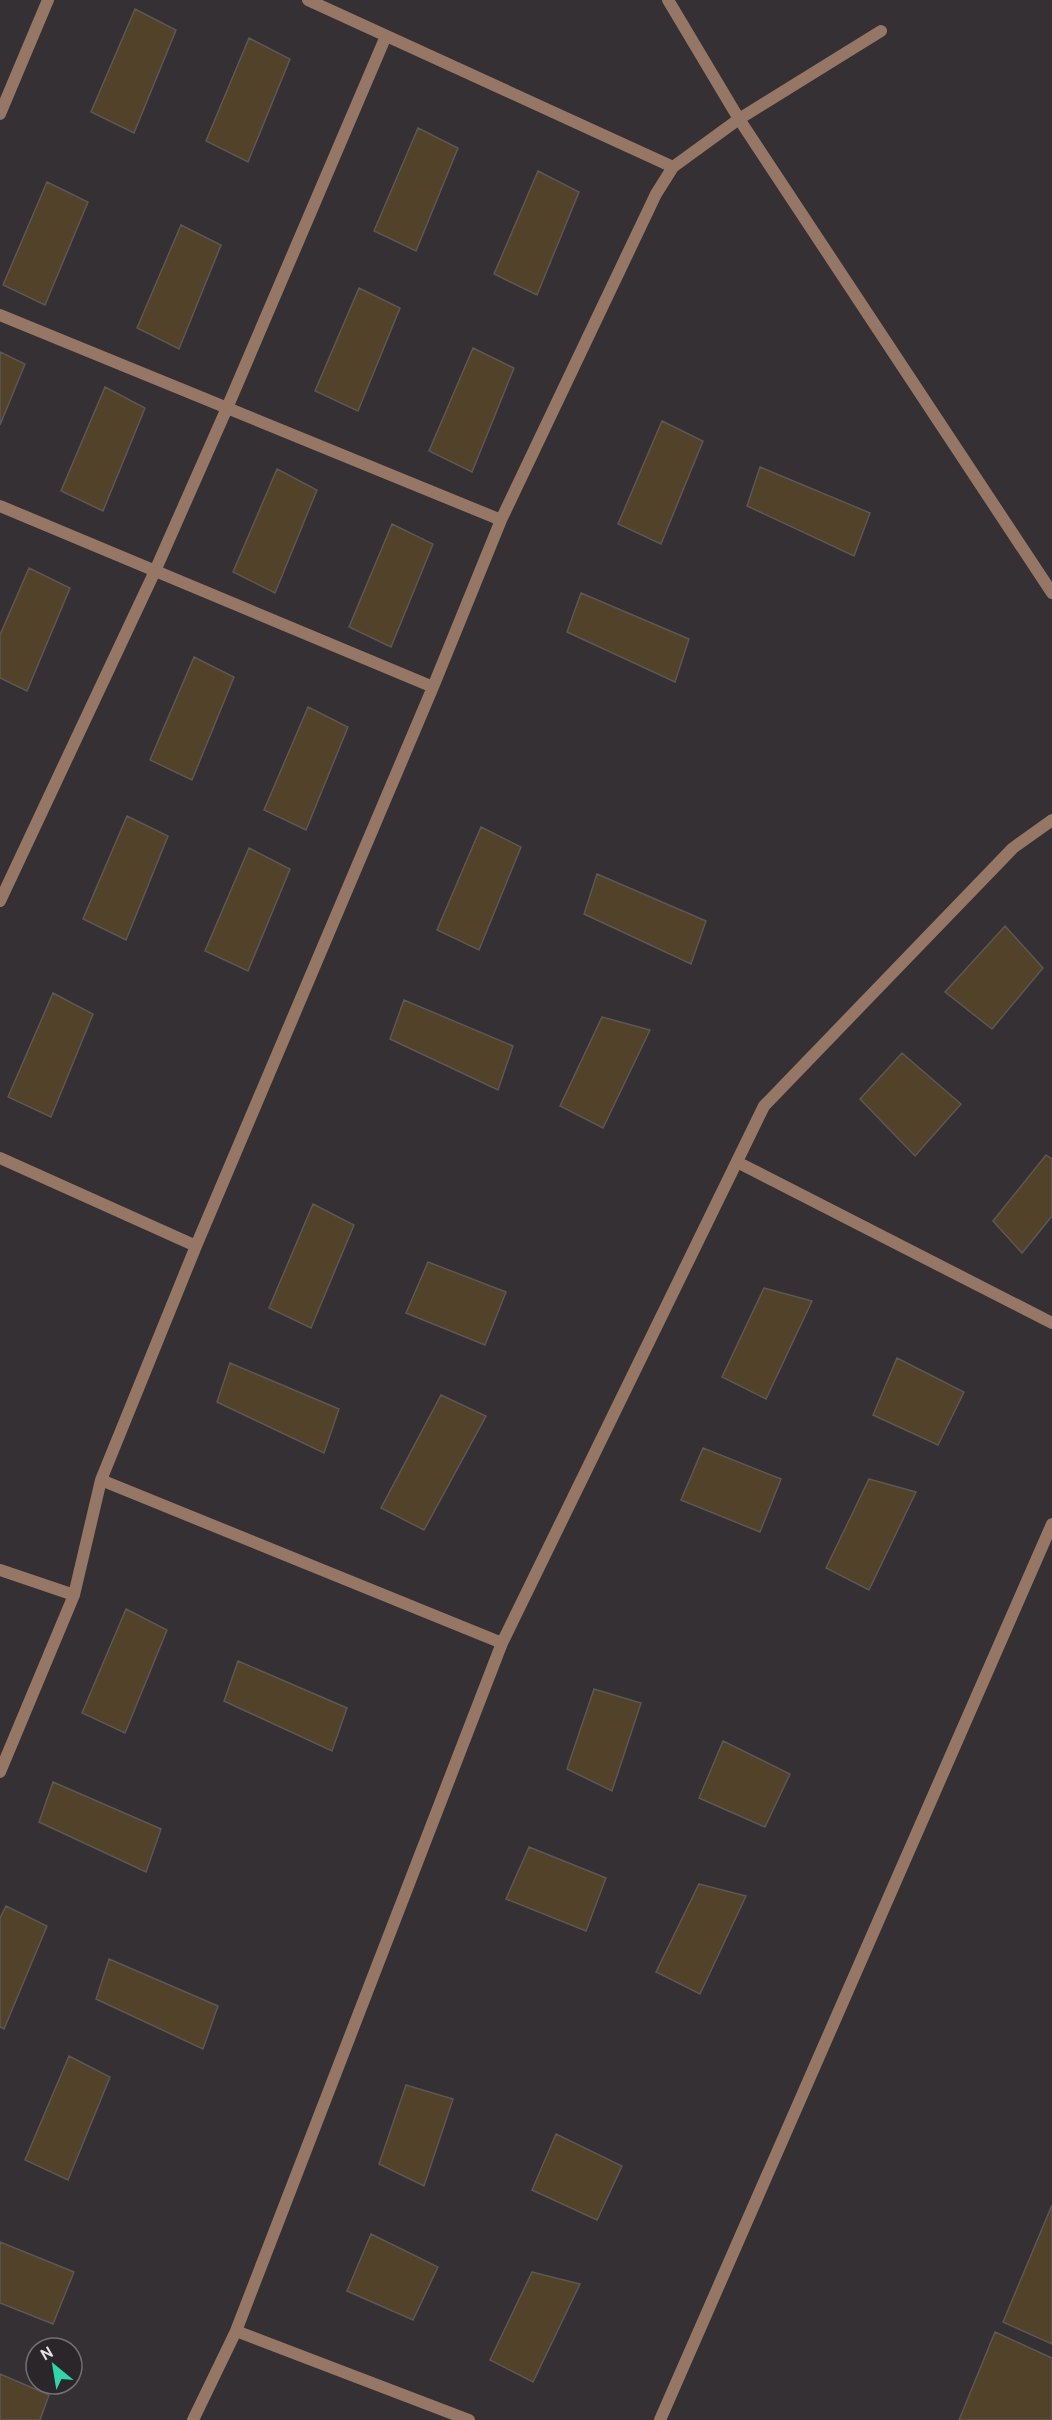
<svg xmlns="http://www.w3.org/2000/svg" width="1052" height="2420" viewBox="0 0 1052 2420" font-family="Overpass,sans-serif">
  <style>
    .building { fill: #52422a; stroke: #5c5853; stroke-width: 1.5 }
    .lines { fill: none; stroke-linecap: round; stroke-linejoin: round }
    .street { stroke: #967766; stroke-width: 12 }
  </style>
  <rect width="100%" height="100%" fill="#343033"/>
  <path class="building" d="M135 9 176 30 134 133 91 112Z
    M249 38 290 59 248 162 206 141Z
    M418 128 458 148 416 251 374 231Z
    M538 171 579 192 537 295 494 274Z
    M47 182 88 202 45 305 3 285Z
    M181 225 221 245 179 349 137 328Z
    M359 288 400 308 358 411 315 391Z
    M473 348 514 368 472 472 429 451Z
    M0 352 25 364 0 425Z
    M105 387 145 408 103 511 61 491Z
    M662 421 703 441 661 544 618 524Z
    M760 467 870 513 854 556 747 506Z
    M277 469 317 490 275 593 233 572Z
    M392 524 433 544 391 647 349 627Z
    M29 568 70 588 27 691 0 678V635Z
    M581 593 689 639 675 682 567 632Z
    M194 657 234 677 192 780 150 760Z
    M308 707 348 727 306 830 264 810Z
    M127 816 168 836 126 940 83 919Z
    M481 827 521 847 479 950 437 930Z
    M249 848 290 869 248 971 205 951Z
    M597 874 706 921 691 964 584 914Z
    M1005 926 1043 968 992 1029 945 992Z
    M53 993 93 1014 51 1117 8 1097Z
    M404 1000 513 1046 498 1090 390 1039Z
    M602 1017 650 1030 603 1128 560 1106Z
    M902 1053 961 1104 915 1156 860 1099Z
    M1046 1155 1052 1159V1216L1022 1253 993 1221Z
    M313 1204 354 1225 311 1328 269 1308Z
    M428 1262 506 1292 485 1345 406 1313Z
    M764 1288 812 1301 766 1399 722 1377Z
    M897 1358 964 1392 938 1445 873 1415Z
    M230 1363 339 1409 324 1453 217 1402Z
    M441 1395 486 1416 424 1530 381 1508Z
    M703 1448 781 1479 760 1532 681 1500Z
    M869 1479 916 1492 869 1590 826 1568Z
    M126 1609 167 1630 125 1733 82 1713Z
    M238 1661 347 1708 332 1751 224 1701Z
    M594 1689 641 1703 612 1791 567 1769Z
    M723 1741 790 1774 765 1827 699 1798Z
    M53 1782 161 1829 146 1872 39 1822Z
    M529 1847 606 1878 586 1931 506 1899Z
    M699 1884 746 1896 700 1994 656 1972Z
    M6 1906 47 1926 4 2029 0 2027V1918Z
    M109 1959 218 2006 203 2049 96 1999Z
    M69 2056 110 2077 68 2180 25 2160Z
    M406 2085 453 2099 424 2186 379 2164Z
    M556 2134 622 2166 597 2220 532 2190Z
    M1052 2205V2344L1003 2322Z
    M371 2234 438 2267 413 2320 347 2291Z
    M0 2242 74 2272 53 2324 0 2303Z
    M532 2272 580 2284 533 2382 490 2360Z
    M995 2332 1052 2358V2420H959Z
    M0 2374 49 2395 40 2420H0Z"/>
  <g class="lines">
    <path class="street" d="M308 0 673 167
      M668 0 739 119 1052 593
      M0 114 48 0
      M0 315 501 520
      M0 506 433 687
      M0 901 155 571 227 408 386 36
      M0 1158 196 1246
      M737 1162 1052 1323
      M101 1480 196 1246 433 687 501 520 656 194 673 167 739 119 881 31
      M0 1570 74 1595 101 1480 502 1643
      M0 1772 74 1595
      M236 2331 469 2420
      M193 2420 236 2331 502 1643 764 1106 1013 848 1052 820
      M660 2420 1052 1524"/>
  </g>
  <g transform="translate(54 2366) rotate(330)"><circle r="28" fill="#2a262a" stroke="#747174" stroke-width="1.5"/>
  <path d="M0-4.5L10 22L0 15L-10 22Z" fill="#32d4a8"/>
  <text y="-9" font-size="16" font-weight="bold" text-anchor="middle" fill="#e4e2e4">N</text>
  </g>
</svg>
